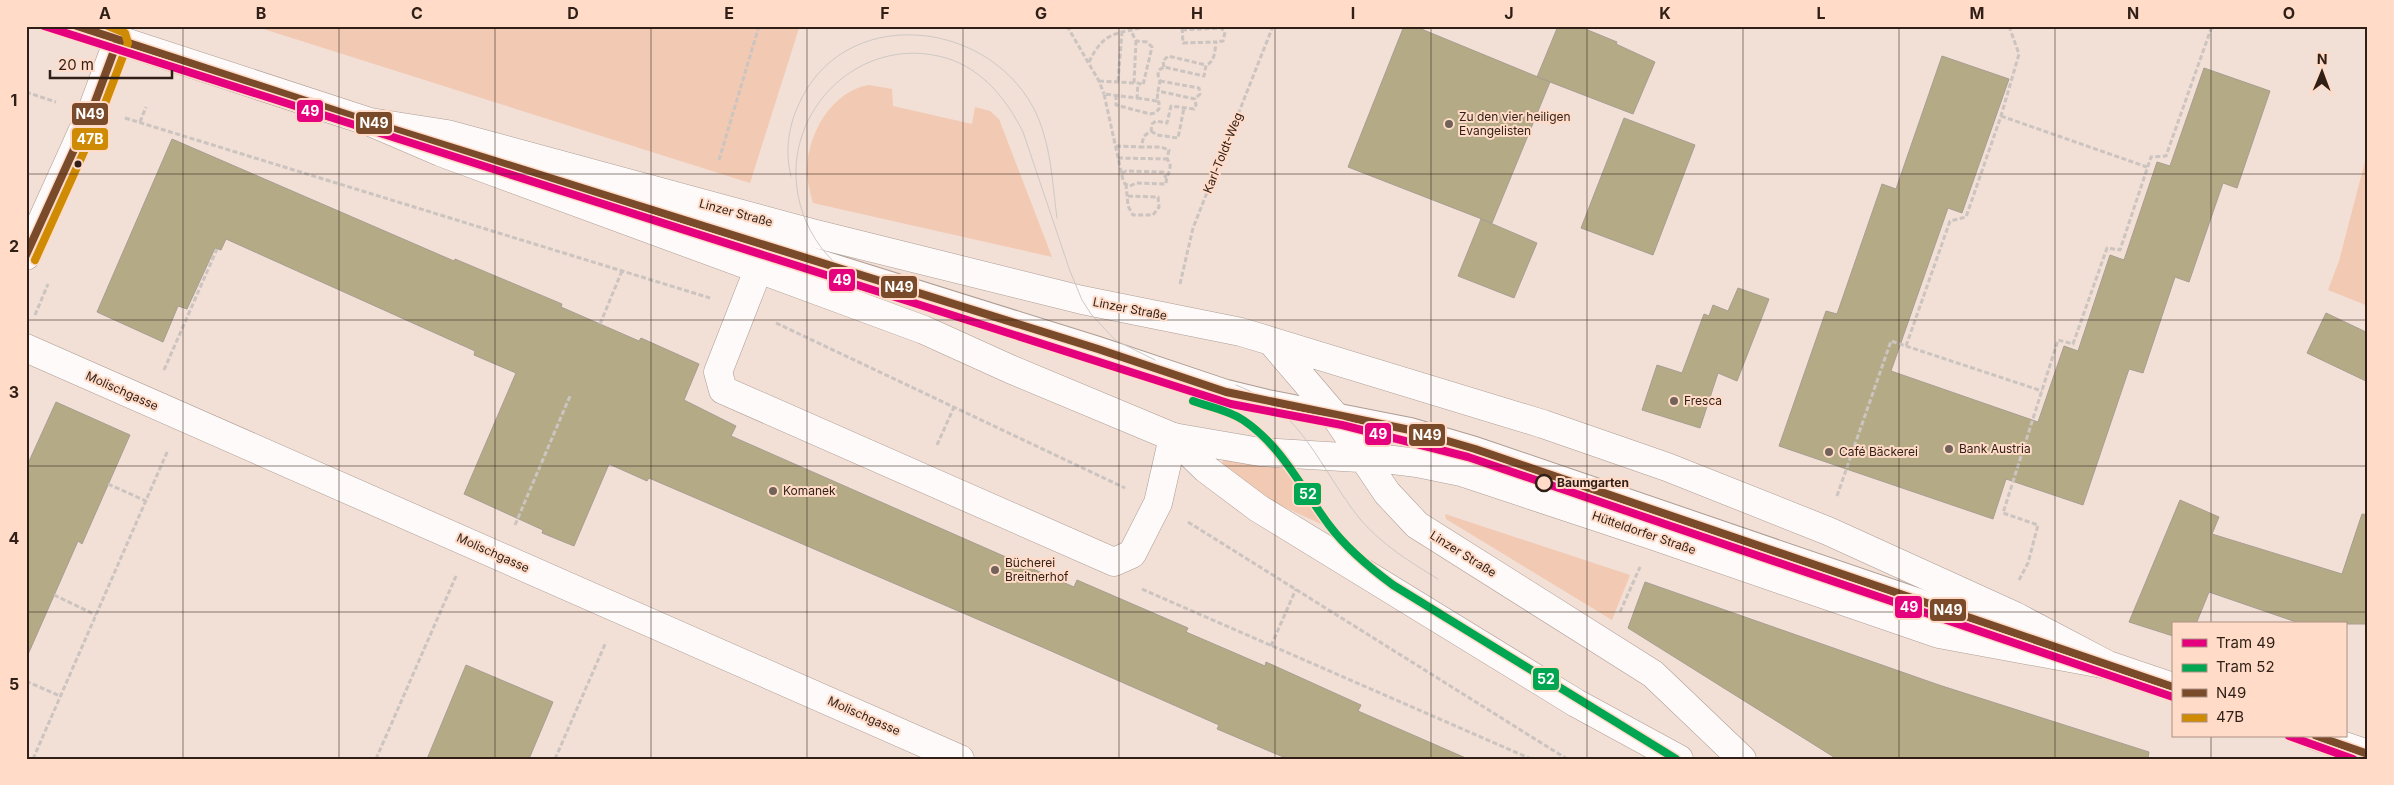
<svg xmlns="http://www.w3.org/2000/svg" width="2394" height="785" viewBox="0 0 2394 785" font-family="Inter,sans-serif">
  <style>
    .green { fill: #f2c9b3 }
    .building { fill: #b4ab86; stroke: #a79e92 }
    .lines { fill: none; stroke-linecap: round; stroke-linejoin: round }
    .service-casing { stroke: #ad9d94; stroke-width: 26 }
    .minor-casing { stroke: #ad9d94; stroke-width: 29 }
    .tertiary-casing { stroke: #ad9d94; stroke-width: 29 }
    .secondary-casing { stroke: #ad9d94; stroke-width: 29 }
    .path { stroke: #cbc4c0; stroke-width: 3; stroke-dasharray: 5 2.5; stroke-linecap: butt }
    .service { stroke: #fdfaf9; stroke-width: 24 }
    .minor { stroke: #fdfaf9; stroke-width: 28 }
    .tertiary { stroke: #fdfaf9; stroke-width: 28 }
    .secondary { stroke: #fdfaf9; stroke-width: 28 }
    .tram { stroke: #cec9c6; stroke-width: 1 }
    .bus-1-casing { stroke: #ffdbc8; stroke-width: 11 }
    .bus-2-casing { stroke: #ffdbc8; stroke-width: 11 }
    .bus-1 { stroke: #7a4b2a; stroke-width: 8 }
    .bus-2 { stroke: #cf8b04; stroke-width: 8 }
    .tram-1-casing { stroke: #ffdbc8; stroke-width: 11 }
    .tram-2-casing { stroke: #ffdbc8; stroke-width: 11 }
    .tram-1 { stroke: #e5007d; stroke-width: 8 }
    .tram-2 { stroke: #00a651; stroke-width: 8 }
    .grid { fill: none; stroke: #2f1f16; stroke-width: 1; stroke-opacity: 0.55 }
    .poi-dot { fill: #736259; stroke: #ffdbc8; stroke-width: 2 }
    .bus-dot { fill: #2f1f16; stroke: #ffdbc8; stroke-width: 2 }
    .stop-dot { fill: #ffdbc8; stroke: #2f1f16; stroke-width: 2.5 }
    .labels { text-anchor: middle; stroke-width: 4; stroke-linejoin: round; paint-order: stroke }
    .poi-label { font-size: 12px; fill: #2f1f16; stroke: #ffdbc8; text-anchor: start }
    .street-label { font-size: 12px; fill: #2f1f16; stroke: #ffdbc8 }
    .stop-label { font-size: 12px; font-weight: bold; fill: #2f1f16; stroke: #ffdbc8; text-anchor: start }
    .line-badge { stroke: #ffdbc8; stroke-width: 2 }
    .badge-label { font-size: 14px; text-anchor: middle; font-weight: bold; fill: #fff }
    .neatline { fill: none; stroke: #2f1f16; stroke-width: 2 }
    .grid-label { font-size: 16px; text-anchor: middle; font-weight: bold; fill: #2f1f16 }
  </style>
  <rect width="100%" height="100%" fill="#f2dfd5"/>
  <path class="green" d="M254 26H779L799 28 750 183Z
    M869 85 892 89 893 106 972 124 975 107 990 111 999 119 1052 257 813 203C810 192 807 181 807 169 808 133 832 91 869 85Z
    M2368 150V306L2328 290 2339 261Z
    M1223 457 1288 464 1325 526 1282 506 1222 470Z
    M1445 514 1630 575 1612 620 1446 519Z"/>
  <path class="building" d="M1404 26H1414L1550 82 1492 223 1348 167Z
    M1558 26H1578L1617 42 1616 44 1655 62 1633 114 1537 77Z
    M1942 56 2009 79 1962 213 1948 208 1891 371 2038 422 2064 346 2078 351 2110 255 2124 260 2157 162 2170 166 2204 68 2270 91 2237 188 2223 183 2189 282 2175 277 2143 373 2129 369 2083 505 2006 479 1993 519 1779 446 1826 311 1837 314 1882 184 1896 189Z
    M1624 118 1695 145 1653 255 1581 228Z
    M172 139 454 261 455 259 562 304 561 307 639 341 641 338 699 364 684 400 736 426 731 436 1074 587 1077 580 1188 628 1186 632 1265 666 1266 662 1361 705 1358 711 1468 759H1288L1217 729 1219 725 1042 647 649 478 647 481 609 464 574 546 542 533 543 530 464 494 516 373 474 355 475 351 226 239 221 250 215 248 187 309 178 306 163 342 97 312Z
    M1481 219 1537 243 1514 298 1458 276Z
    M1738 288 1769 299 1737 381 1718 373 1700 428 1642 410 1657 365 1682 373 1704 314 1709 316 1713 305 1728 311Z
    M2326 313 2368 333V382L2307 353Z
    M56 402 130 435 82 544 78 541 26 659V468Z
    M2180 500 2219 517 2212 534 2342 574 2362 514 2368 515V624H2302L2209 592 2196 624H2173V636L2129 622Z
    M1645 582 1939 685 2149 752 2148 759H1837L1628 628Z
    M466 665 553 702 529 759H427Z"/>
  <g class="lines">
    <defs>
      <path id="service" d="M513 166 1098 349 1226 392 1267 402 1410 430 1475 449 2045 644"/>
      <path id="minor" d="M758 270 718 372 723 390 1114 562 1132 554 1158 503 1173 437
        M26 348 960 759"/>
      <path id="tertiary" d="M26 256 92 110 118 40"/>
      <path id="secondary" d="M76 26 370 122 440 152 924 330 1010 369 1173 437 1206 469 1258 508 1576 703 1679 759
        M370 122 447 134 812 233 1082 300 1241 332 1543 424 1667 467 1828 531 2015 616 2108 665
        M1271 341 1335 416 1387 493 1417 525 1653 674 1742 759
        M1173 437 1260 452 1393 460 1417 463 1461 472 1654 536 1939 634 2108 665 2173 687
        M2315 736 2368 754"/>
    </defs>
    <use href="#service" class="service-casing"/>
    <use href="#minor" class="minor-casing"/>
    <use href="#tertiary" class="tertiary-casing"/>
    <use href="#secondary" class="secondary-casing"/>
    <path class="path" d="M1067 26 1099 81 1104 94
      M1131 26V31L1136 41 1147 42 1152 47 1143 85 1138 83 1137 98 1104 94 1123 180 1125 184 1130 186 1136 183 1166 184C1166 176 1171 172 1170 163L1167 159 1169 150 1161 147H1141L1144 136 1151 131 1152 124 1156 121 1167 123 1171 106 1194 109 1196 105 1195 99 1158 91 1160 81 1158 75 1159 70 1164 67 1204 76 1206 65C1215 62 1215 50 1216 42L1183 43 1182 26
      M1182 30 1221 28 1225 32 1223 41 1216 42
      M1089 62C1105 29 1117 35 1148 26
      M1164 67 1163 61 1168 56 1206 65
      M1099 81 1135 83
      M1118 81 1122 32
      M1160 81 1199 88 1200 94 1195 99
      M1134 83 1136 41
      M26 92 56 102
      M1116 95V105L1150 114 1155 113 1159 109V102L1157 101
      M1137 98 1157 101 1158 91
      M2001 116 2147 167
      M125 118 710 298
      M140 122 146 107
      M1151 131 1157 135 1178 138 1184 108
      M1116 146 1141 147
      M1118 158 1167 159
      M719 160 759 26
      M1122 173 1126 171 1163 172 1166 178
      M1126 184 1128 206 1133 215H1153L1159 207 1158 197 1128 196
      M1180 284 1193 228 1273 26
      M35 315 48 284
      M776 323 1125 488
      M600 324 622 271
      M1906 346 2042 391
      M164 370 217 249
      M937 445 954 407
      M108 484 146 501
      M1837 496 1891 341 1906 346 1950 221 1966 217 2001 116 2019 54 2009 26
      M1188 522 1567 759
      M515 525 570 396
      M2019 580 2028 563 2038 525 2003 513 2058 340 2073 344 2107 248 2120 250 2151 157 2166 156 2212 26
      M1142 589 1531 759
      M54 595 96 615
      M1620 612 1640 567
      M1271 646 1296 589
      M26 681 60 696
      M33 759 168 450
      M376 759 456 576
      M555 759 606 642"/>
    <use href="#service" class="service"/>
    <use href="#minor" class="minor"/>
    <use href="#tertiary" class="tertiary"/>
    <use href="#secondary" class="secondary"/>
    <path class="tram" d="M791 176C785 153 788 128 798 106 841 5 984 17 1033 107 1051 141 1052 181 1057 218
      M914 302C886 291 855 282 833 261 815 243 803 221 798 195 782 110 861 33 946 58 983 69 1007 100 1023 132L1070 271 1082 300 1091 314 1115 340 1155 360
      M1236 385C1303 410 1319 468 1360 519 1381 544 1410 562 1438 579"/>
    <defs>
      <path id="bus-1" d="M77 26 370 122 1098 349 1226 392 1410 430 1475 449 2173 687
        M26 255 92 110 118 40
        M2316 736 2368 754"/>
      <path id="bus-2" d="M35 260 101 114 128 43 125 33 108 26"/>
    </defs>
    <use href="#bus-1" class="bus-1-casing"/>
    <use href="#bus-2" class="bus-2-casing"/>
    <use href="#bus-1" class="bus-1"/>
    <use href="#bus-2" class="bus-2"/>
    <defs>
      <path id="tram-1" d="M44 26 1231 404 1342 425 1468 457 2173 697
        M2289 736 2353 759"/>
      <path id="tram-2" d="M1193 401C1209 407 1228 410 1243 420 1282 446 1302 489 1329 525 1347 549 1370 568 1393 585L1676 759"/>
    </defs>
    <use href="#tram-1" class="tram-1-casing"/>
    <use href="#tram-2" class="tram-2-casing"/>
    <use href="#tram-1" class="tram-1"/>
    <use href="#tram-2" class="tram-2"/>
  </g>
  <path class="grid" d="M183 26V759M339 26V759M495 26V759M651 26V759M807 26V759M963 26V759M1119 26V759M1275 26V759M1431 26V759M1587 26V759M1743 26V759M1899 26V759M2055 26V759M2211 26V624M26 174H2368M26 320H2368M26 466H2368M26 612H2368M2211 736V759"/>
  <g class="poi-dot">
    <circle cx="1449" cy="124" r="5"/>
    <circle cx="1674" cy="401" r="5"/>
    <circle cx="1949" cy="449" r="5"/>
    <circle cx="1829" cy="452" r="5"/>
    <circle cx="773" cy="491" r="5"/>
    <circle cx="995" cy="570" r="5"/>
  </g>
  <circle class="bus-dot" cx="78" cy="164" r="4.5"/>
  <circle class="stop-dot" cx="1544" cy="483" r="8"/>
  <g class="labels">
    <g class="poi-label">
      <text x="1459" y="121">Zu den vier heiligen<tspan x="1459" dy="14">Evangelisten</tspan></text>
      <text x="1684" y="405">Fresca</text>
      <text x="1959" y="453">Bank Austria</text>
      <text x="1839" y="456">Café Bäckerei</text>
      <text x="783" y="495">Komanek</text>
      <text x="1005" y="567">Bücherei<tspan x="1005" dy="14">Breitnerhof</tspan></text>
    </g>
    <g class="street-label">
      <text transform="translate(1223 153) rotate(-68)" y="4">Karl-Toldt-Weg</text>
      <text transform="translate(736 213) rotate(15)" y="4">Linzer Straße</text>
      <text transform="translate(1130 309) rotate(11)" y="4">Linzer Straße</text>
      <text transform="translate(122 391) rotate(24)" y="4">Molischgasse</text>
      <text transform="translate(1644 533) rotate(19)" y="4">Hütteldorfer Straße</text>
      <text transform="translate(493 553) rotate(24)" y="4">Molischgasse</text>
      <text transform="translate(1463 554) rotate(32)" y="4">Linzer Straße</text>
      <text transform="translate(864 716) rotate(24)" y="4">Molischgasse</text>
    </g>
    <g class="stop-label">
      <text x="1557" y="487">Baumgarten</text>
    </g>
  </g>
  <g class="line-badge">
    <rect x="296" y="99" width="28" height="24" rx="5" fill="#e5007d"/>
    <rect x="71" y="102" width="38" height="24" rx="5" fill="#7a4b2a"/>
    <rect x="355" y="111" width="38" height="24" rx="5" fill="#7a4b2a"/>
    <rect x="71" y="127" width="38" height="24" rx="5" fill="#cf8b04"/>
    <rect x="828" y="268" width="28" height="24" rx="5" fill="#e5007d"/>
    <rect x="880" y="275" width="38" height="24" rx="5" fill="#7a4b2a"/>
    <rect x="1364" y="422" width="28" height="24" rx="5" fill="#e5007d"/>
    <rect x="1408" y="423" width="38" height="24" rx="5" fill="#7a4b2a"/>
    <rect x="1293" y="482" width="29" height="24" rx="5" fill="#00a651"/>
    <rect x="1894" y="595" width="29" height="24" rx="5" fill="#e5007d"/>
    <rect x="1929" y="598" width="38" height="24" rx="5" fill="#7a4b2a"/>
    <rect x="1532" y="667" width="28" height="24" rx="5" fill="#00a651"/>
  </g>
  <g class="badge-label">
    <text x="310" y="116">49</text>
    <text x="90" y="119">N49</text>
    <text x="374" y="128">N49</text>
    <text x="90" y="144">47B</text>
    <text x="842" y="285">49</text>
    <text x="899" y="292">N49</text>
    <text x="1378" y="439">49</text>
    <text x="1427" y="440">N49</text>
    <text x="1308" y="499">52</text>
    <text x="1909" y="612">49</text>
    <text x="1948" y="615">N49</text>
    <text x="1546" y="684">52</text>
  </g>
  <rect width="2394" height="785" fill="none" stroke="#ffdbc8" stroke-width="55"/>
  <rect x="2172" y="622" width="175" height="115" fill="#ffdbc8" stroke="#ac9081"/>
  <rect x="2182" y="639" width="25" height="8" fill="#e5007d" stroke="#ac9081"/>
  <text x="2216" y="648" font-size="15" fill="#2f1f16">Tram 49</text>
  <rect x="2182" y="664" width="25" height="8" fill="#00a651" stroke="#ac9081"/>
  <text x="2216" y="672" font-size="15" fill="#2f1f16">Tram 52</text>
  <rect x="2182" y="689" width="25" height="8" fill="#7a4b2a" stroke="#ac9081"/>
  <text x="2216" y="698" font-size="15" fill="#2f1f16">N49</text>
  <rect x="2182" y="714" width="25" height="8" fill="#cf8b04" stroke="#ac9081"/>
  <text x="2216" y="722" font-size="15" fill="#2f1f16">47B</text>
  <g transform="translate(2322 72) rotate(1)" stroke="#ffdbc8" stroke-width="4" paint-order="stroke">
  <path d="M0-4L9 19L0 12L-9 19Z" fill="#2f1f16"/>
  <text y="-8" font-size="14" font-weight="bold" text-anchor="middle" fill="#2f1f16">N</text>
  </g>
  <path d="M50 70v8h122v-8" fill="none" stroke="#2f1f16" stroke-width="2.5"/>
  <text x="58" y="70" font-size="15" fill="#2f1f16" stroke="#ffdbc8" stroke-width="4" paint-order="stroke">20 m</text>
  <rect x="28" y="28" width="2338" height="730" class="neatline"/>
  <g class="grid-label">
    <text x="105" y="19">A</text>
    <text x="261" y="19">B</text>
    <text x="417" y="19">C</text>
    <text x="573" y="19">D</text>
    <text x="729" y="19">E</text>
    <text x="885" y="19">F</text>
    <text x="1041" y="19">G</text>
    <text x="1197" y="19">H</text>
    <text x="1353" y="19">I</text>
    <text x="1509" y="19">J</text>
    <text x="1665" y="19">K</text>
    <text x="1821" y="19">L</text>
    <text x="1977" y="19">M</text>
    <text x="2133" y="19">N</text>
    <text x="2289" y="19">O</text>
    <text x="14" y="106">1</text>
    <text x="14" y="252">2</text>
    <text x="14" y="398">3</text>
    <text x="14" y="544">4</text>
    <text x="14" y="690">5</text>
  </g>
</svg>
